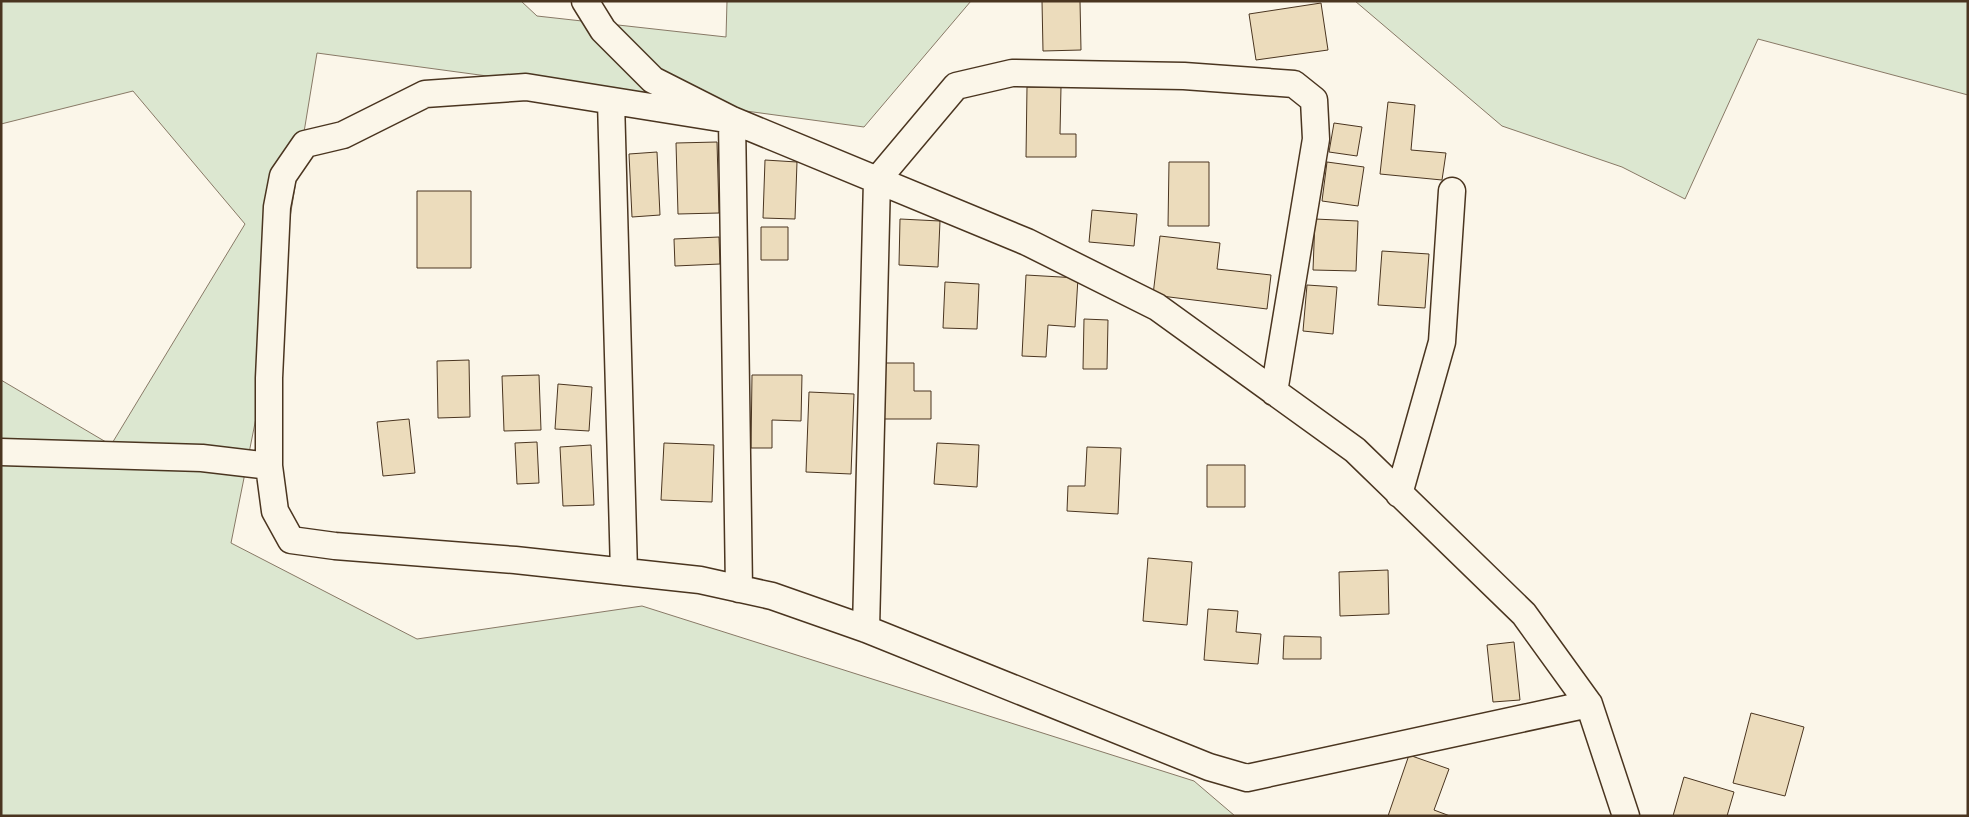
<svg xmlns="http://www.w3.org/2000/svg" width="1969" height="817" viewBox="0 0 1969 817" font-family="'Roboto Serif',serif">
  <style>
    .green { fill: #dce7d0; stroke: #887966 }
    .building { fill: #ecdcbc; stroke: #4a3520 }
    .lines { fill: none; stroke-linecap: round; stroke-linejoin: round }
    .minor-casing { stroke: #4a3520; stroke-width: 29 }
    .minor { stroke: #fbf6e9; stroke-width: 26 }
  </style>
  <rect width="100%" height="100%" fill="#fbf6e9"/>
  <path class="green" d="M1 1H521L537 16 726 37 727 1H971L864 127 317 53 262 388 231 543 417 639 642 606 1194 781 1235 816H1V380L111 445 245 224 133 91 1 124Z
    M1355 1H1968V95L1758 39 1685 199 1622 167 1502 126Z"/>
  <path class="building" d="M1042 1H1080L1081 50 1043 51Z
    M1321 3 1328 50 1256 60 1249 14Z
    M1027 87H1061L1060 134H1076V157H1026Z
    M1388 102 1415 105 1411 150 1446 153 1442 180 1380 174Z
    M1334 123 1362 127 1357 156 1329 152Z
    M717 142 719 213 678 214 676 143Z
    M657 152 660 215 632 217 629 154Z
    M765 160 797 162 795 219 763 218Z
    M1169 162H1209V226H1168Z
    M1327 162 1364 167 1358 206 1322 201Z
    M417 191H471V268H417Z
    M1092 210 1137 214 1134 246 1089 242Z
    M900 219 940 221 938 267 899 265Z
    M1315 219 1358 221 1356 271 1313 270Z
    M761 227H788V260H761Z
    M1160 236 1220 243 1217 269 1271 275 1267 309 1153 295Z
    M719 237 720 264 675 266 674 239Z
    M1382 251 1429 254 1425 308 1378 305Z
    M1026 275 1078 278 1075 327 1048 325 1046 357 1022 356Z
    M945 282 979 284 977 329 943 328Z
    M1307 285 1337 287 1333 334 1303 331Z
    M1084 319 1108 320 1107 369H1083Z
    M469 360 470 417 438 418 437 361Z
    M884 363H914V391H931V419H884Z
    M539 375 541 430 504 431 502 376Z
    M752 375H802L801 421 772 420V448H751Z
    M558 384 592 387 589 431 555 429Z
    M809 392 854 394 851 474 806 472Z
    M409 419 415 473 383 476 377 422Z
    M537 442 539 483 517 484 515 443Z
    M664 443 714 445 712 502 661 500Z
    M937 443 979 445 977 487 934 484Z
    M591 445 594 505 563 506 560 447Z
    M1087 447 1121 448 1118 514 1067 511 1068 486H1085Z
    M1207 465H1245V507H1207Z
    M1148 558 1192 562 1187 625 1143 621Z
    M1388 570 1389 614 1340 616 1339 572Z
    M1208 609 1238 611 1236 632 1261 634 1258 664 1204 660Z
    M1284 636 1321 637V659H1283Z
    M1514 642 1520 700 1493 702 1487 645Z
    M1751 713 1804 727 1785 796 1733 783Z
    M1409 755 1449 769 1434 810 1450 816H1388Z
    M1684 777 1734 792 1727 816H1673Z"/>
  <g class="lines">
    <defs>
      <path id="minor" d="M585 1 603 30 653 80 732 120 1027 242 1157 307 1355 450 1524 614 1589 704 1626 816
        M611 101 624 572
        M732 120 526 87 425 94 343 135 305 144 283 176 277 207 269 378V466L275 511 291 540 335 546 515 560 700 580 772 596 866 629 1209 767 1247 778 1589 704
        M732 120 739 589
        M1 452 202 458 269 466
        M1399 494 1442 342 1452 191
        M866 629 877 180 956 86 1012 73 1184 76 1294 84 1314 100 1316 139 1274 392"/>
    </defs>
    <use href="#minor" class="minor-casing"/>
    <use href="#minor" class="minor"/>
  </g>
  <rect width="1969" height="817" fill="none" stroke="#4a3520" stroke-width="5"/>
</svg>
